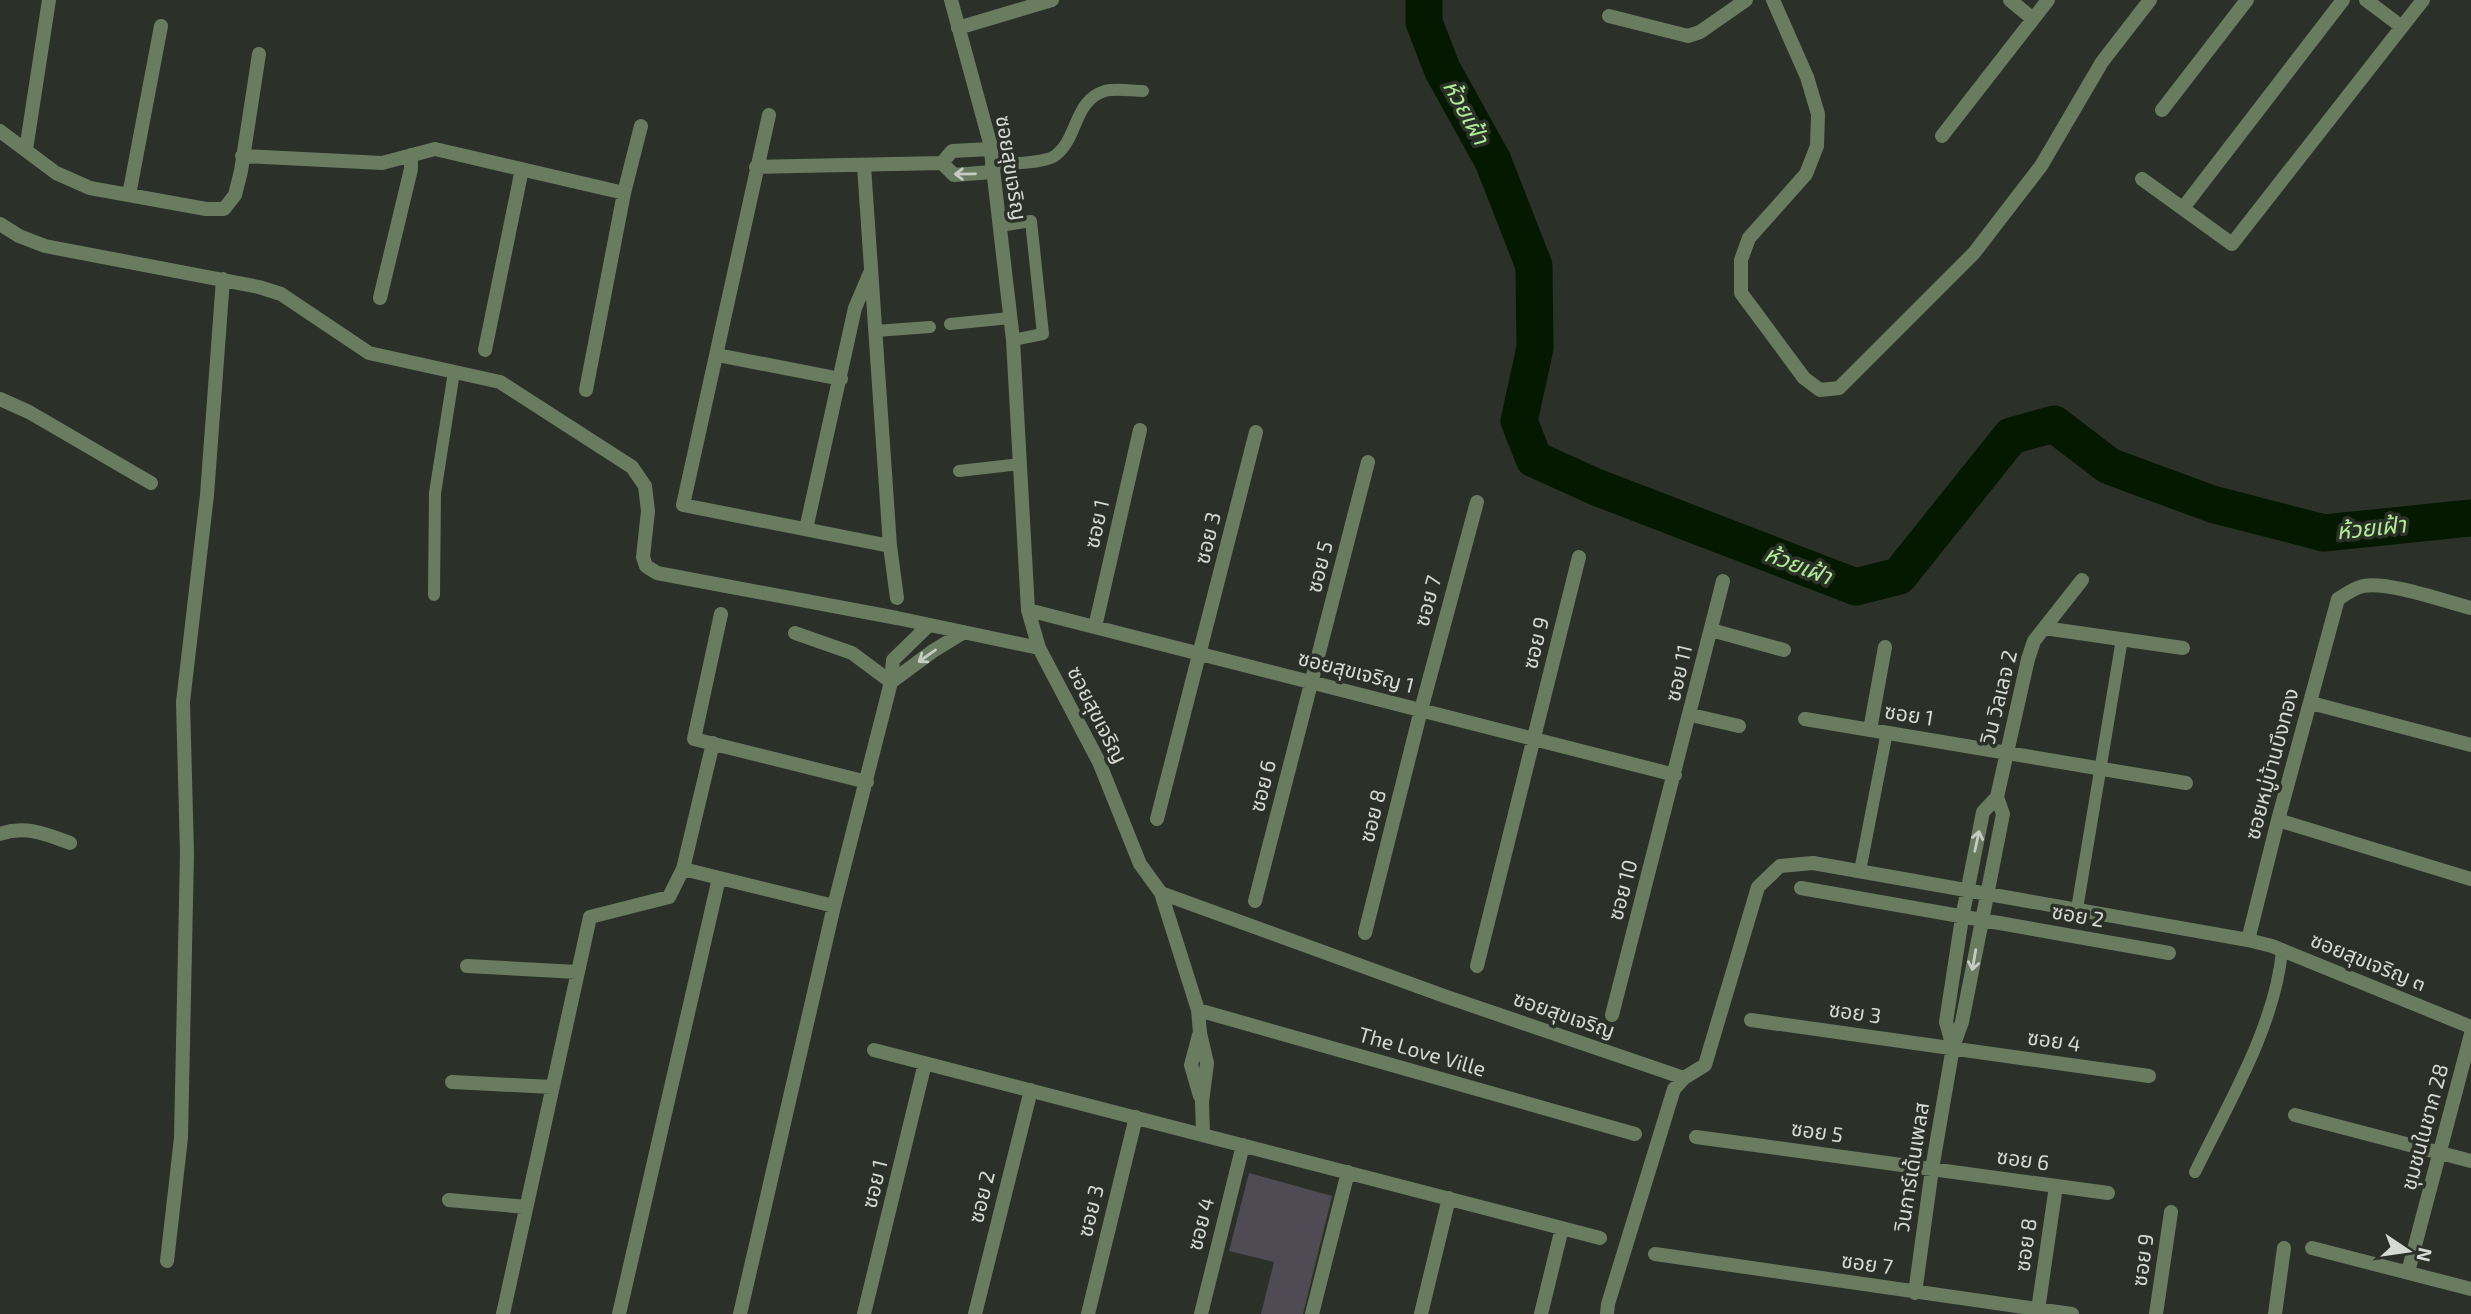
<svg xmlns="http://www.w3.org/2000/svg" width="2471" height="1314" viewBox="0 0 2471 1314" font-family="'Exo 2','Noto Sans Thai',sans-serif">
  <style>
    .lines { fill: none; stroke-linecap: round; stroke-linejoin: round }
    .river { stroke: #041900; stroke-width: 37 }
    .building { fill: #4f4b54 }
    .service { stroke: #697c60; stroke-width: 12 }
    .minor { stroke: #697c60; stroke-width: 14 }
    .oneway { stroke: #c6cbc3 }
    .labels { text-anchor: middle; stroke-width: 7; stroke-linejoin: round; paint-order: stroke }
    .street-label { font-size: 21px; fill: #d6d9d4; stroke: #2b3029 }
    .water-label { font-size: 23px; font-style: italic; fill: #afee94; stroke: #2b3029 }
  </style>
  <rect width="100%" height="100%" fill="#2b3029"/>
  <g class="lines">
    <path class="river" d="M1424 0V22L1442 69 1493 161 1534 266 1535 348 1519 421 1534 459 1596 487 1856 587 1899 576 2011 436 2054 424 2109 466 2212 504 2324 533 2471 518"/>
  </g>
  <path class="building" d="M1249 1173 1332 1196 1303 1314H1261L1274 1262 1229 1251Z"/>
  <g class="lines">
    <path class="service" d="M991 165C1007 163 1046 164 1056 155 1078 138 1074 100 1105 91 1116 88 1132 91 1143 91
      M1000 226 1031 221 1043 334 1013 340
      M950 324 1010 318
      M876 331 930 327
      M959 471 1020 464
      M434 595 435 493 454 372
      M1860 871 1887 732
      M2077 909 2122 639
      M2195 1172C2228 1104 2275 1026 2282 951"/>
    <path class="minor" d="M951 0 990 143 1013 340 1028 610 1039 648 1099 762 1140 864 1161 893 1447 997 1684 1078
      M1773 0 1807 77 1818 114 1817 146 1806 174 1749 238 1741 260V293L1804 378 1820 390 1839 388 1974 253 2041 166 2102 62 2150 0
      M2010 0 2033 19
      M2366 0 2402 27
      M1609 16 1688 36 1700 32 1746 0
      M958 28 1052 0
      M2162 110 2247 0
      M769 115 683 505 890 546
      M0 131 56 173 90 188 206 209H224L235 195 241 171 259 54
      M1942 136 2048 0
      M26 150 49 0
      M242 156 382 163 435 149 624 193
      M942 163 952 151 990 149
      M864 166 890 546 897 598
      M756 167 942 163 954 175 992 172
      M2142 179 2232 244 2423 0
      M129 195 161 26
      M2183 208 2343 0
      M0 224 19 236 45 246 259 287 281 294 369 353 500 382 632 467 645 486 648 511 643 557 646 566 657 573 897 618 1039 648
      M380 298 411 169V155
      M485 350 522 169
      M717 355 841 379
      M586 390 624 193 641 126
      M0 399 29 412 151 483
      M806 529 855 308 870 273
      M1028 610 1675 775
      M721 614 694 739 867 782
      M1095 627 1140 430
      M2044 628 2183 648
      M1711 630 1784 650
      M891 682 933 651 964 632
      M891 682 893 660 929 625
      M2311 703 2471 745
      M1691 715 1739 726
      M1805 719 2186 783
      M1870 730 1885 647
      M1997 797 1983 812 1962 918 1946 1022 1953 1047 1962 1022 2003 814 1997 797 2028 659 2034 641 2082 580
      M1157 819 1256 432
      M2278 820 2471 879
      M0 834C25 825 46 834 70 843
      M683 869 834 906
      M1801 888 2169 953
      M1161 893 1198 1010 1200 1033 1207 1063 1202 1102 1203 1134
      M1255 901 1368 462
      M1365 933 1421 710 1477 502
      M2248 940 2278 820 2338 599C2346 594 2354 588 2363 586 2388 581 2444 601 2471 608
      M467 966 577 972
      M1477 966 1579 557
      M1198 1010 1635 1134
      M1612 1015 1723 581
      M1751 1020 2149 1076
      M1199 1035 1191 1065 1200 1096
      M874 1050 1600 1238
      M452 1082 552 1087
      M2295 1115 2471 1161
      M1696 1137 2108 1193
      M449 1200 526 1207
      M2312 1248 2471 1289
      M1655 1254 2072 1314
      M167 1261 181 1138 187 853 183 702 207 495 223 279
      M2408 1272 2471 1034
      M1915 1293 1932 1169 1953 1047
      M2038 1310 2056 1186
      M503 1314 590 917 669 897 683 869 713 743
      M619 1314 719 878
      M740 1314 834 906 891 682 852 653 795 633
      M864 1314 925 1063
      M975 1314 1031 1090
      M1088 1314 1136 1117
      M1201 1314 1243 1145
      M1312 1314 1348 1172
      M1421 1314 1449 1198
      M1541 1314 1562 1228
      M1607 1314 1608 1304 1674 1089 1684 1078 1705 1065 1758 887 1780 866 1813 863 2248 940 2272 946 2471 1027
      M2156 1314 2171 1212
      M2275 1314 2284 1248"/>
  </g>
  <defs><path id="oneway-shaft" d="M-6 0H5M1.5-3L5.5 0L1.5 3" fill="none" stroke-width="1.6" stroke-linecap="round" stroke-linejoin="round" transform="scale(1.75)"/></defs>
  <g class="oneway">
    <use href="#oneway-shaft" transform="translate(965 174) rotate(179)"/>
    <use href="#oneway-shaft" transform="translate(927 656) rotate(145)"/>
    <use href="#oneway-shaft" transform="translate(1977 841) rotate(-78)"/>
    <use href="#oneway-shaft" transform="translate(1974 960) rotate(100)"/>
  </g>
  <g class="labels">
    <g class="street-label">
      <text transform="translate(1011 168) rotate(81)" y="7">ซอยสุขเจริญ</text>
      <text transform="translate(1097 524) rotate(-77)" y="7">ซอย 1</text>
      <text transform="translate(1208 538) rotate(-76)" y="7">ซอย 3</text>
      <text transform="translate(1320 567) rotate(-76)" y="7">ซอย 5</text>
      <text transform="translate(1428 601) rotate(-75)" y="7">ซอย 7</text>
      <text transform="translate(1536 643) rotate(-76)" y="7">ซอย 9</text>
      <text transform="translate(1356 672) rotate(14)" y="7">ซอยสุขเจริญ 1</text>
      <text transform="translate(1679 673) rotate(-77)" y="7">ซอย 11</text>
      <text transform="translate(1999 697) rotate(-76)" y="7">วิน วิลเลจ 2</text>
      <text transform="translate(1097 715) rotate(63)" y="7">ซอยสุขเจริญ</text>
      <text transform="translate(1909 715) rotate(9)" y="7">ซอย 1</text>
      <text transform="translate(2272 764) rotate(-75)" y="7">ซอยหมู่บ้านบึงทอง</text>
      <text transform="translate(1263 786) rotate(-76)" y="7">ซอย 6</text>
      <text transform="translate(1373 816) rotate(-76)" y="7">ซอย 8</text>
      <text transform="translate(1623 890) rotate(-75)" y="7">ซอย 10</text>
      <text transform="translate(2078 916) rotate(10)" y="7">ซอย 2</text>
      <text transform="translate(2368 962) rotate(22)" y="7">ซอยสุขเจริญ ๓</text>
      <text transform="translate(1855 1013) rotate(8)" y="7">ซอย 3</text>
      <text transform="translate(1564 1015) rotate(19)" y="7">ซอยสุขเจริญ</text>
      <text transform="translate(2054 1041) rotate(8)" y="7">ซอย 4</text>
      <text transform="translate(1422 1052) rotate(16)" y="7">The Love Ville</text>
      <text transform="translate(2425 1127) rotate(-75)" y="7">ชุมชนในชาก 28</text>
      <text transform="translate(1817 1132) rotate(8)" y="7">ซอย 5</text>
      <text transform="translate(2023 1160) rotate(8)" y="7">ซอย 6</text>
      <text transform="translate(1912 1167) rotate(-81)" y="7">วินการ์เด้นเพลส</text>
      <text transform="translate(875 1184) rotate(-76)" y="7">ซอย 1</text>
      <text transform="translate(982 1197) rotate(-76)" y="7">ซอย 2</text>
      <text transform="translate(1091 1211) rotate(-76)" y="7">ซอย 3</text>
      <text transform="translate(1201 1224) rotate(-76)" y="7">ซอย 4</text>
      <text transform="translate(2026 1245) rotate(-82)" y="7">ซอย 8</text>
      <text transform="translate(2143 1260) rotate(-82)" y="7">ซอย 9</text>
      <text transform="translate(1867 1264) rotate(8)" y="7">ซอย 7</text>
    </g>
    <g class="water-label">
      <text transform="translate(1466 112) rotate(61)" y="8">ห้วยเฝ้า</text>
      <text transform="translate(2371 528) rotate(-6)" y="8">ห้วยเฝ้า</text>
      <text transform="translate(1798 565) rotate(21)" y="8">ห้วยเฝ้า</text>
    </g>
  </g>
  <g transform="translate(2408 1251) rotate(103)" stroke="#2b3029" stroke-width="5" paint-order="stroke">
  <path d="M0-5L12 26L0 18L-12 26Z" fill="#d6d9d4"/>
  <text y="-10" font-size="19" font-weight="bold" text-anchor="middle" fill="#d6d9d4">N</text>
  </g>
</svg>
